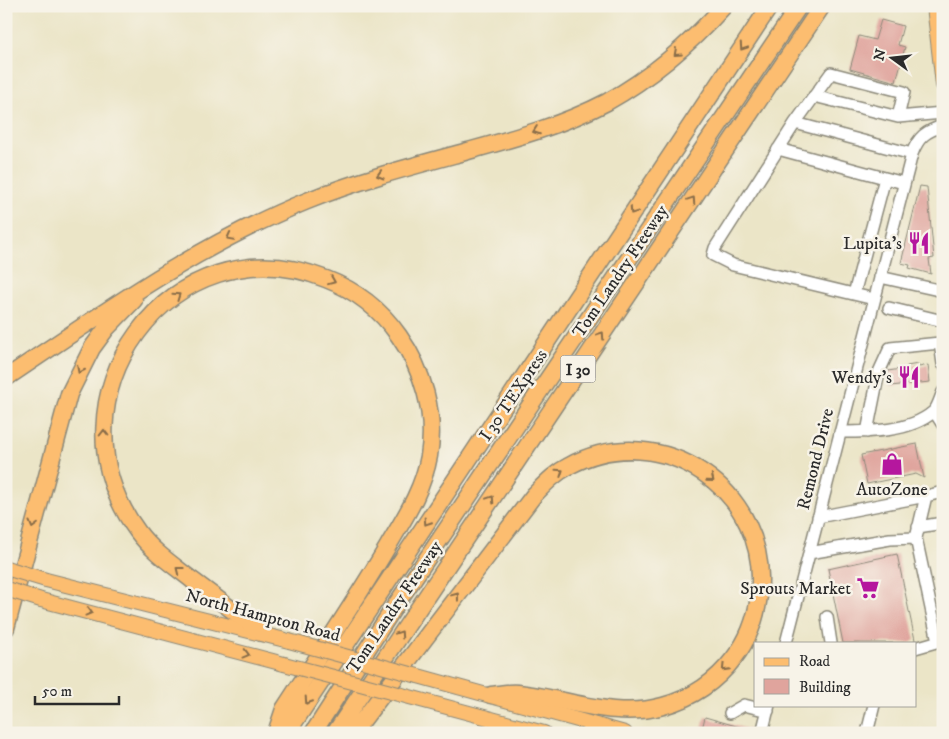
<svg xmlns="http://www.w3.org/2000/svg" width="949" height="739" viewBox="0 0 949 739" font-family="'IM FELL DW Pica',serif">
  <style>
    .building { fill: #e0a49d }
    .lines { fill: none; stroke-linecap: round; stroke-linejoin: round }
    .minor-casing { stroke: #8b8879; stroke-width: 14 }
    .major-casing { stroke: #8b8879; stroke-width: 16 }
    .highway-casing { stroke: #8b8879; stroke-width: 19 }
    .minor { stroke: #fff; stroke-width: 11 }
    .major { stroke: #fcbd6f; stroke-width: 14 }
    .highway { stroke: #fcbd6f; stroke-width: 16 }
    .major-bridge-casing { stroke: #8b8879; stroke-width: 16; stroke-linecap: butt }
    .major-bridge { stroke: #fcbd6f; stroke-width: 14 }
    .oneway { stroke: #896d4a }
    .labels { text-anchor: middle; stroke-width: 5; stroke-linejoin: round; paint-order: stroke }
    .shield { fill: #f7f3e8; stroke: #686764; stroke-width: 1 }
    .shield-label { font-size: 16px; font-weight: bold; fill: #2b2b2b }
    .poi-label { font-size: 18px; fill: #2b2b2b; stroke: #f7f3e8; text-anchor: end }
    .street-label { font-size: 18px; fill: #2b2b2b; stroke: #f7f3e8 }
  </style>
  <rect width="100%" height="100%" fill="#f7f3e8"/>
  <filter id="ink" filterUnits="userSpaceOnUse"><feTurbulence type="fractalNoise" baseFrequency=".02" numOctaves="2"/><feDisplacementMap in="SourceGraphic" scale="10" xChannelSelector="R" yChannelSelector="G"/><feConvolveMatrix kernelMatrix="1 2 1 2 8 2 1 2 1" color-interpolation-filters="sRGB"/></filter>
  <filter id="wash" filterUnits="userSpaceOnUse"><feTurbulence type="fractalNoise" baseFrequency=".0096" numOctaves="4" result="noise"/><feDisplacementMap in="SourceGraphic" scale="20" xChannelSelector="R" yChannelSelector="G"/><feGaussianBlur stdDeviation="1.12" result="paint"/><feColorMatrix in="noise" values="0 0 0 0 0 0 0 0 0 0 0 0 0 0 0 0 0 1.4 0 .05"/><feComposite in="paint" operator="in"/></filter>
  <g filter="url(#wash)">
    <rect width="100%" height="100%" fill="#ebe5c7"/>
    <g id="blocks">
      <path class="building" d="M881 20 903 26 898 45 905 47 896 82 850 69 859 36 875 40Z
        M920 186 927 187 934 258 929 259 931 274 909 268 910 265 901 263Z
        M918 364 919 367 928 365 930 382 890 386 888 371 907 368V366Z
        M917 444 924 478 916 474 867 484 861 455Z
        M897 554 915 640 910 643H843L828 569Z
        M705 717 750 730V733H701Z"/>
    </g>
  </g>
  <g filter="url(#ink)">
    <use href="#blocks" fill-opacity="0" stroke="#8b8879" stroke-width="1"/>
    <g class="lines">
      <defs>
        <path id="minor" d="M814 96 898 117 943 113
          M795 123 831 73 904 92 898 117
          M778 149 885 178
          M880 277 943 291
          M854 294 885 178 904 183
          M874 299 733 265 713 255 715 248 795 123 912 154
          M889 308 943 321
          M943 343H940L943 364
          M934 411 943 425
          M840 432C869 432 910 432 933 412 938 408 940 398 943 392
          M867 432 879 372 890 348 940 343
          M818 517 926 496
          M918 527 943 523
          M809 553 890 539 916 538
          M827 617 831 643
          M938 641 916 538 926 496 943 492
          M786 643 912 154C918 137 926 131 943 126
          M915 648 943 640
          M730 713 744 705 768 711
          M762 733 769 705
          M867 733 874 705"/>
        <path id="major" d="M934 6 943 85
          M46 580 289 641
          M41 600 284 664
          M418 676 625 733
          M402 695 544 733"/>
        <path id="highway" d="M6 378C103 313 198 245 307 201 359 180 413 166 468 151 515 138 563 125 607 102 652 77 690 44 724 6
          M6 628 69 394 92 348 106 329 134 300
          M262 633C239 615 215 597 192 580 173 565 152 551 138 532 40 400 172 217 326 279 355 290 381 310 399 336 423 370 436 414 429 456 423 490 405 517 388 546 355 602 319 655 284 709L276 733
          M287 733 770 6
          M313 733 395 606 799 6
          M335 733 822 6
          M353 733 534 495C545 484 555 473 569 466 661 416 772 491 759 596 756 619 749 639 734 658 716 682 692 698 663 706 614 720 567 698 518 693 509 692 500 694 491 695"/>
      </defs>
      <use href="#minor" class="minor-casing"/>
      <use href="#major" class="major-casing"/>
      <use href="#highway" class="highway-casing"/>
      <use href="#minor" class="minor"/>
      <use href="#major" class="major"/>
      <use href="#highway" class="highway"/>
      <defs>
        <path id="major-bridge" d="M6 568 46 580
          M6 589 41 600
          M289 641 418 676
          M284 664 402 695"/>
      </defs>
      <use href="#major-bridge" class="major-bridge-casing"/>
      <use href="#major-bridge" class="major-bridge"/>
    </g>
    <defs><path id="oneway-chevron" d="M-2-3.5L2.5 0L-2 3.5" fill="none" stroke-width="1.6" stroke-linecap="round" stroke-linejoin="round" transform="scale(1.25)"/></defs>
    <g class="oneway">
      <use href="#oneway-chevron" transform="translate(743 47) rotate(124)"/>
      <use href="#oneway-chevron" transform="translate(677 53) rotate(138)"/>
      <use href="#oneway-chevron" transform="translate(536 131) rotate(160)"/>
      <use href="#oneway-chevron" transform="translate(380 175) rotate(163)"/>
      <use href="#oneway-chevron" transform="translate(692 200) rotate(-56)"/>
      <use href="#oneway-chevron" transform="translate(633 211) rotate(124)"/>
      <use href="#oneway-chevron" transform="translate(230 237) rotate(152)"/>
      <use href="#oneway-chevron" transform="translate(332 281) rotate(22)"/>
      <use href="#oneway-chevron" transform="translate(177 296) rotate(-35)"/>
      <use href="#oneway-chevron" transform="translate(601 335) rotate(-56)"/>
      <use href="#oneway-chevron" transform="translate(80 370) rotate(117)"/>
      <use href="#oneway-chevron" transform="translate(104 433) rotate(-90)"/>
      <use href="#oneway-chevron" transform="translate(560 472) rotate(-34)"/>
      <use href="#oneway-chevron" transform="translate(711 479) rotate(39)"/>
      <use href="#oneway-chevron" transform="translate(491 499) rotate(-56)"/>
      <use href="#oneway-chevron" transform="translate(427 522) rotate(123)"/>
      <use href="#oneway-chevron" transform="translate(33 525) rotate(105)"/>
      <use href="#oneway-chevron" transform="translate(179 570) rotate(-142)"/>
      <use href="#oneway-chevron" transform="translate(456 596) rotate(-53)"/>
      <use href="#oneway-chevron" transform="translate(89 612) rotate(15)"/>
      <use href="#oneway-chevron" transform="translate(400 634) rotate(-56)"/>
      <use href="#oneway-chevron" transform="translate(246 654) rotate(15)"/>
      <use href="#oneway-chevron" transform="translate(725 668) rotate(134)"/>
      <use href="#oneway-chevron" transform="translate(308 701) rotate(123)"/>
    </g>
  </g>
  <defs>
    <symbol id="restaurant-bare" viewBox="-9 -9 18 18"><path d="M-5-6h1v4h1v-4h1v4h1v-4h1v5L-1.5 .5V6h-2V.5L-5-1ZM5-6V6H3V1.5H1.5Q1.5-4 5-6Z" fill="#b5179e" stroke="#f7f3e8" stroke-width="2.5" paint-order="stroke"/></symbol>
    <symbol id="shop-bare" viewBox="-9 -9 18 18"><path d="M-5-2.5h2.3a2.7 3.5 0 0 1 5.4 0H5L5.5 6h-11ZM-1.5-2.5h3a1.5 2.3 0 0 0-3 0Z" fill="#b5179e" stroke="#f7f3e8" stroke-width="2.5" paint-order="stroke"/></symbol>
    <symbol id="supermarket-bare" viewBox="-9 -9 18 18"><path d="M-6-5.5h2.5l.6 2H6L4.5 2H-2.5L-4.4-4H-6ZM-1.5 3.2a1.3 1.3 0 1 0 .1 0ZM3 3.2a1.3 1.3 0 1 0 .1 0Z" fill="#b5179e" stroke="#f7f3e8" stroke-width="2.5" paint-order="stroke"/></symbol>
  </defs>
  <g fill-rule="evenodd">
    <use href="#restaurant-bare" x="903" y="227" width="32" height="32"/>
    <use href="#restaurant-bare" x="893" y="361" width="32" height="32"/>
    <use href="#shop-bare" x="876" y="448" width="32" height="32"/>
    <use href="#supermarket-bare" x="852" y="572" width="32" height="32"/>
  </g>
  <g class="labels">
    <rect class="shield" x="560.5" y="355.5" width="35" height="27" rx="4"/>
    <g class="shield-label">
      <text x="578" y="375">I 30</text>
    </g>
    <g class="poi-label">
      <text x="902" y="249">Lupita's</text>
      <text x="892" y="383">Wendy's</text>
      <text x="892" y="495" text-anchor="middle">AutoZone</text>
      <text x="851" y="594">Sprouts Market</text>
    </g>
    <g class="street-label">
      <text transform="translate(620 271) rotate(-56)" y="6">Tom Landry Freeway</text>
      <text transform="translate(513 395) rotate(-56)" y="6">I 30 TEXpress</text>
      <text transform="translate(815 459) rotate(-76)" y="6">Remond Drive</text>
      <text transform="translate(394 607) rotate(-56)" y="6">Tom Landry Freeway</text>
      <text transform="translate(263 615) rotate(15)" y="6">North Hampton Road</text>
    </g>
  </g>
  <rect width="949" height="739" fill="none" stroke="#f7f3e8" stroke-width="25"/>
  <rect x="754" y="642" width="162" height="65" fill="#f7f3e8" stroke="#a5a39c"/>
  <rect x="764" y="658" width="25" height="8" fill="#fcbd6f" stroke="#a5a39c"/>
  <text x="799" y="666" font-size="15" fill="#2b2b2b">Road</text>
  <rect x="764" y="679" width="25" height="15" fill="#e0a49d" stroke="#a5a39c"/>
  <text x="799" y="692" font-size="15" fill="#2b2b2b">Building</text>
  <g transform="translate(892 58) rotate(285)" stroke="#f7f3e8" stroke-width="4" paint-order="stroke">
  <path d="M0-4L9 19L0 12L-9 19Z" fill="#2b2b2b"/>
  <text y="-8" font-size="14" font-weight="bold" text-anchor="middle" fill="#2b2b2b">N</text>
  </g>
  <path d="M35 696v8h84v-8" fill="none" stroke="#2b2b2b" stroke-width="2.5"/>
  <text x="42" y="696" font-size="15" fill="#2b2b2b" stroke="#f7f3e8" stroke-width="4" paint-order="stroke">50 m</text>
</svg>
